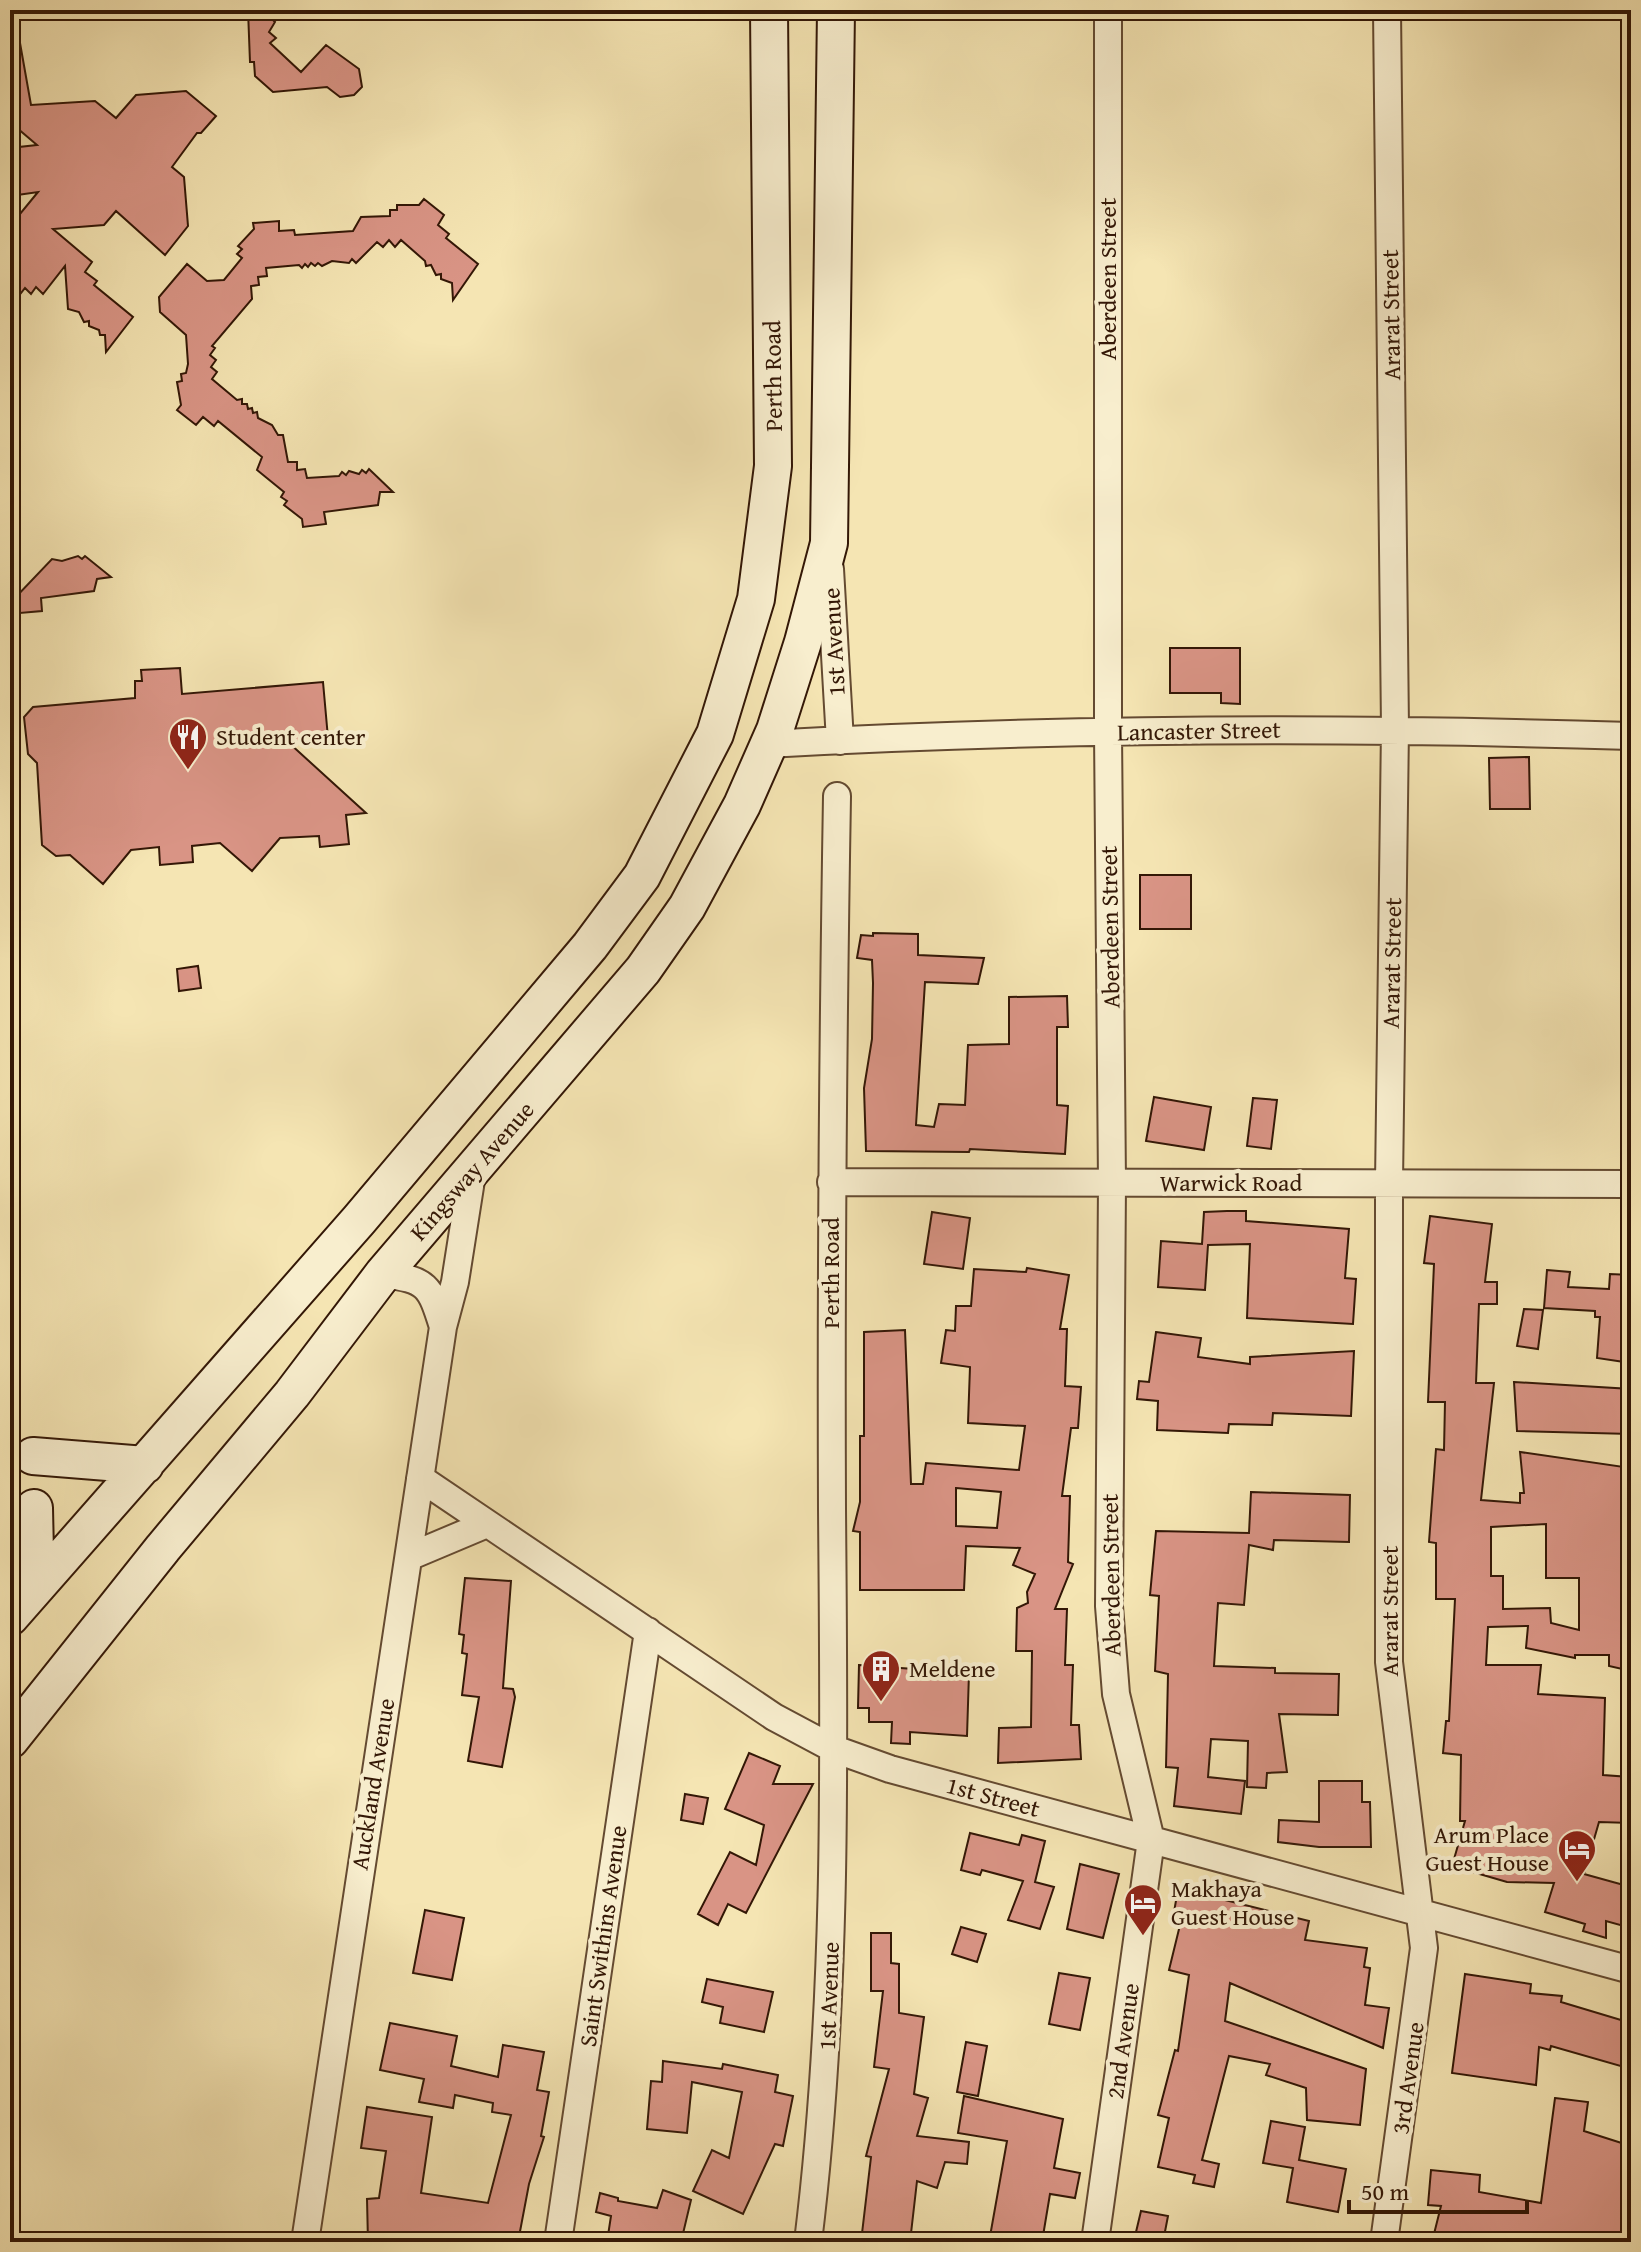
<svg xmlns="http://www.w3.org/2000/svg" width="1641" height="2252" viewBox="0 0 1641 2252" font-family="'Gentium Book Plus',serif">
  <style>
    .building { fill: #d99485; stroke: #331706; stroke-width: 2; fill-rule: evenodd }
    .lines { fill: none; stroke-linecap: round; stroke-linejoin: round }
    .minor-casing { stroke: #644a31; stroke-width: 30 }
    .secondary-casing { stroke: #331706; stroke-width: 40 }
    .minor { stroke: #f8eece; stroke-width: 26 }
    .secondary { stroke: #f8eece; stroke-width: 36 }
    .labels { text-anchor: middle; stroke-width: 8; stroke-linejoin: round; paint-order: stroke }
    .street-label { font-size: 24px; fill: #331706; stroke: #f8eece }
    .poi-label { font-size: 24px; fill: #331706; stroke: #f8eece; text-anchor: start }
  </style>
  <rect width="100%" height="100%" fill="#f5e5b3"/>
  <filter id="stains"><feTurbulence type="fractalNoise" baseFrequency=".0025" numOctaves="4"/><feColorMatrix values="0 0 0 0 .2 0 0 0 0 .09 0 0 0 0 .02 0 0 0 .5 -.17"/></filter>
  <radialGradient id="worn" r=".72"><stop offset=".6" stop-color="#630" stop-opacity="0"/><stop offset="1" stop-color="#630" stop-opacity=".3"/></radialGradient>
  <path class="building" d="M248 10H263L275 22 269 32 276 38 270 43 301 72 326 45 359 69 362 87 354 95 340 97 327 87 273 92 255 76 254 62H250Z
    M20 43 31 105 95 101 116 118 136 95 186 91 216 116 201 133H197L172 167 184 177 188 226 165 255 116 211 104 225 53 229 92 262 85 272 97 281 94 285 133 317 106 352 105 335H100L99 330 89 326V321L84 322 79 312 68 309 65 266 43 294 36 287 31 294 25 288 10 307V226L38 192 10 196V148L37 145 10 122V44Z
    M424 199 444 215 438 225 449 234 446 238 478 264 453 300 452 283 441 279V274L436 275 431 265 426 266 425 261 401 240 395 247 389 240 383 247 377 242 356 263 352 259 349 263 332 261 322 266 318 263 315 266 311 263 308 267 305 264 302 268 299 265 266 268 267 276 258 277 259 285 251 286 252 299 212 346 215 348 210 355 216 360 211 367 217 372 212 379 237 400 242 399V404H247L248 409 252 408 253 413 257 412 258 418 272 425 278 435H283L288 462H297V470L305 469 307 478 339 476 342 472 346 475 349 471 359 474 362 470 366 473 369 469 393 492H380L378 505 324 512 326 524 303 527 302 519 284 505 287 501 281 497 284 492 257 470 262 457 218 421 214 426 203 417 196 425 177 410 181 405 177 382 182 381 181 374 186 373 188 364 186 335 160 312 159 297 187 264 207 281 224 280 242 258 237 254 242 249 238 246 254 229 253 223 279 221V231L294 230 295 235 353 231 361 217 390 216V210H397V205H419Z
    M78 556 82 559 85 556 111 577 97 579 94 591 41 598 42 611 20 613 19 605 12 601 52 559 62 561Z
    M1170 648H1240V704L1221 703V693H1170Z
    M180 668 182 694 323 682 328 738 288 742 366 813 346 815 349 844 320 847 319 836 280 838 252 871 220 843 192 846 193 862 160 865 159 847 131 850 103 884 70 855 56 856 42 845 37 763 28 754 24 717 33 707 135 698V681H142L141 670Z
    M1529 757 1530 809H1490L1489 758Z
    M1140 875H1191V929H1140Z
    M873 933 918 934V955L984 958 978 984 925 982 916 1125 934 1127 939 1104 965 1105 968 1045 1009 1044V997L1067 996 1068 1027H1057V1105L1068 1106 1065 1154 970 1149 969 1152 866 1151 864 1088 872 1039 873 983 872 960 857 958 861 935 873 936Z
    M198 966 201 988 179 991 177 969Z
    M1154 1097 1211 1107 1204 1150 1146 1141Z
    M1253 1098 1277 1100 1271 1149 1247 1146Z
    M1227 1211H1246V1221L1349 1229 1345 1278 1356 1279 1353 1324 1247 1318 1250 1244 1208 1245 1205 1290 1158 1287 1161 1241 1202 1244 1204 1212Z
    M932 1212 970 1218 963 1269 924 1264Z
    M1430 1216 1492 1224 1485 1282H1497V1304H1479L1476 1383H1494L1481 1500 1520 1503V1493H1524L1520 1452 1631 1468V1490L1622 1489V1551H1627L1631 1671 1609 1666V1655H1575V1658L1526 1648 1528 1626 1488 1627 1486 1665H1541L1538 1694 1605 1698 1603 1775 1630 1777 1631 1793V1823L1599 1822 1584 1874 1631 1887V1928L1606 1921V1938L1583 1931 1585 1924 1545 1912 1554 1883 1507 1882 1452 1866 1465 1821H1460L1461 1755 1443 1753 1446 1721H1449L1455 1599H1436V1543L1429 1542 1436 1449 1444 1450 1445 1402H1428L1434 1264 1424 1263ZM1546 1524V1578H1579V1630L1551 1623 1550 1608 1503 1609V1576H1491V1527Z
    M1027 1268 1069 1275 1060 1329H1067L1065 1386 1081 1387 1078 1428H1071L1062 1496H1070L1068 1562 1073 1564 1055 1609H1067L1065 1665H1073L1071 1725H1079L1081 1759 998 1763 999 1728 1031 1727 1032 1651H1016L1017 1608 1028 1603 1027 1592 1035 1574 1013 1565 1020 1548 966 1546 964 1590H860V1532L853 1531 860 1502V1436H864V1332L905 1330 911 1484H923L926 1463 1019 1470 1025 1426 968 1423 970 1367 941 1363 946 1330 955 1331 956 1306H971L974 1269 1026 1272ZM956 1488 1001 1492 997 1528 956 1526Z
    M1547 1270 1570 1272 1568 1287 1609 1289 1610 1274 1631 1275V1363L1597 1358 1600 1317H1595V1311L1544 1308Z
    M1524 1309 1543 1310 1538 1349 1517 1346Z
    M1156 1332 1201 1338 1198 1357 1250 1364V1357L1354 1351 1351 1416 1273 1413 1272 1425 1229 1424 1228 1433 1157 1430 1158 1401 1137 1399 1139 1381 1149 1382Z
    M1514 1382 1631 1389V1434L1517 1431Z
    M1251 1492 1350 1495 1349 1542 1274 1540 1273 1550 1249 1545 1244 1605 1218 1603 1214 1666 1275 1668V1673L1339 1674 1338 1715 1279 1714 1287 1772 1267 1773 1266 1788 1247 1787 1248 1741 1211 1739 1208 1777 1245 1781 1241 1814 1174 1806 1178 1768 1166 1767 1168 1674 1155 1671 1159 1596 1150 1595 1156 1531 1249 1533Z
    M465 1578 511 1581 503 1688 513 1689 515 1697 502 1767 468 1761 479 1697 462 1695 467 1654 462 1653 464 1635 459 1634Z
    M859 1665 969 1673 967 1736 910 1732V1744L891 1743 892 1722H869V1708H858Z
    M749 1753 780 1766 773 1784H813L746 1913 728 1904 718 1925 698 1914 730 1852 756 1865 764 1825 725 1809Z
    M1319 1781H1362V1802H1370L1371 1847H1319L1278 1842 1279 1820 1319 1822Z
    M685 1794 708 1798 703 1824 681 1820Z
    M970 1833 1019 1845 1022 1835 1045 1841 1035 1882 1054 1887 1040 1929 1008 1920 1023 1881 982 1870 980 1875 961 1870Z
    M1080 1864 1119 1874 1103 1938 1067 1929Z
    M1177 1895 1221 1899 1309 1921 1305 1940 1367 1948 1364 1967 1370 1968 1365 2005 1389 2008 1383 2048 1230 1983 1225 2021 1366 2069 1360 2125 1307 2120 1306 2088 1266 2075 1270 2064 1229 2056 1202 2160 1219 2164 1214 2187 1193 2183 1195 2175 1158 2167 1169 2118 1158 2115 1175 2050 1178 2051 1189 1975 1169 1970 1180 1925 1172 1923Z
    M425 1910 464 1918 452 1980 413 1973Z
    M961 1927 986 1934 977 1962 952 1954Z
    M871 1933H891V1963L899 1964V2013L924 2017 914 2094 928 2098 917 2136 969 2142 967 2164 945 2162 937 2188 917 2181 910 2242H861L871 2157 866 2156 889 2069 874 2067 883 1991H871Z
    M1059 1973 1090 1978 1080 2030 1049 2024Z
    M1465 1974 1531 1984 1530 1993 1562 1996 1561 2002 1631 2023V2069L1551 2046 1550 2050 1539 2047 1536 2085 1452 2073Z
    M707 1979 773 1992 764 2032 720 2023 723 2007 702 2002Z
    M390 2023 457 2036 451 2066 498 2077 503 2045 544 2052 537 2090 549 2092 541 2136 544 2137 529 2184 518 2242H368L367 2199 379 2198 386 2151 361 2148 367 2107 432 2117 421 2193 488 2203 511 2115 492 2112 493 2103 455 2095 453 2108 419 2102 424 2079 380 2070Z
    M966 2042 987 2046 978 2096 957 2092Z
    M663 2061 722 2069 723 2064 778 2075 775 2092 793 2096 783 2146 775 2144 743 2214 693 2191 712 2150 729 2158 742 2092 692 2082 687 2133 647 2129 651 2081 662 2082Z
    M964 2096 1063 2119 1054 2168 1080 2173 1075 2198 1050 2194 1042 2242H989L1007 2141 958 2133Z
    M1555 2098 1588 2102 1584 2131 1631 2146V2237L1608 2233 1607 2242 1475 2239V2242H1432L1441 2206 1428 2205 1431 2170 1480 2175 1479 2192 1541 2203Z
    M1271 2121 1305 2127 1299 2160 1346 2169 1338 2212 1287 2202 1293 2168 1263 2163Z
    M663 2190 691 2200 681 2242H607L611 2216 596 2212 600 2193 618 2198V2201L657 2208Z
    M1141 2211 1168 2216 1163 2242H1143L1144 2234 1136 2232Z"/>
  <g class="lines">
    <defs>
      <path id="minor" d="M830 569 840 741
        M767 744C1055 728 1343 727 1631 736
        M831 1182 1631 1184
        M383 1274C427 1280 430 1285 443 1327
        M420 1478 774 1717 834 1749 890 1769 1631 1970
        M411 1556 487 1524
        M305 2242 443 1327 455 1282 472 1174
        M558 2242 648 1631
        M808 2242C838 1998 834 1754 832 1509 831 1271 833 1034 837 796
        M1095 2242 1151 1840 1116 1694 1109 1606 1112 1183 1108 732V10
        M1384 2242 1424 1948 1389 1662V1183L1395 728 1387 10"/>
      <path id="secondary" d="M33 1456 145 1465
        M25 1596 35 1554 34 1508
        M10 1617 359 1220 590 946 642 876 715 734 756 599 773 466 769 10
        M10 1740 163 1548 292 1394 383 1274 643 970 687 907 742 805 775 730 803 642 829 543 836 10"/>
    </defs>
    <use href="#minor" class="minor-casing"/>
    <use href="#secondary" class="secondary-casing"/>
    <use href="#minor" class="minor"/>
    <use href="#secondary" class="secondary"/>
  </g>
  <defs>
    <symbol id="restaurant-pin" viewBox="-11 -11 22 30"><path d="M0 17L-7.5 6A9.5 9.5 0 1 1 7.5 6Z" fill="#8f2418" stroke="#f8eece"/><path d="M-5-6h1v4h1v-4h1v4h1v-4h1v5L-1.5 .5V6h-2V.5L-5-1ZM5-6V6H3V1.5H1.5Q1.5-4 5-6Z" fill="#fff"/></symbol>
    <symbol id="building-pin" viewBox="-11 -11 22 30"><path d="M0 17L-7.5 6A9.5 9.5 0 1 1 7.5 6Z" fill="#8f2418" stroke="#f8eece"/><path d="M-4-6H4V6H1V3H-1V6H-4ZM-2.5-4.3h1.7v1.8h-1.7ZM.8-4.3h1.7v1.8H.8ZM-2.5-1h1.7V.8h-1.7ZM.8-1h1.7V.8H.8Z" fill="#fff"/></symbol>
    <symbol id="hotel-pin" viewBox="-11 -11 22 30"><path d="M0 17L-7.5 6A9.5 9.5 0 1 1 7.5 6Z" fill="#8f2418" stroke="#f8eece"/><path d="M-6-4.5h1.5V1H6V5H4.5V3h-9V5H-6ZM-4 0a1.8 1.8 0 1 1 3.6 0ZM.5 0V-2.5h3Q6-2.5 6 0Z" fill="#fff"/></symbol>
  </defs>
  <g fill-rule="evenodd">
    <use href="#restaurant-pin" x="166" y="715" width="44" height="60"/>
    <use href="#building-pin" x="859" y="1647" width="44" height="60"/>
    <use href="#hotel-pin" x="1555" y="1827" width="44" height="60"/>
    <use href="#hotel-pin" x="1121" y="1881" width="44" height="60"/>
  </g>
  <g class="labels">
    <g class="street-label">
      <text transform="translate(1108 279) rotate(-90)" y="8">Aberdeen Street</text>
      <text transform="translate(1391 315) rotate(-91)" y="8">Ararat Street</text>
      <text transform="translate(773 376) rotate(-91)" y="8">Perth Road</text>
      <text transform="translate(834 642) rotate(-93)" y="8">1st Avenue</text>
      <text transform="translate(1199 731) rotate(-1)" y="8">Lancaster Street</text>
      <text transform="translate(1110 927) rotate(-91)" y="8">Aberdeen Street</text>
      <text transform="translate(1392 963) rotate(-89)" y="8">Ararat Street</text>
      <text transform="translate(472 1171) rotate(-49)" y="8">Kingsway Avenue</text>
      <text x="1231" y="1191">Warwick Road</text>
      <text transform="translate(831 1273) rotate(-90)" y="8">Perth Road</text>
      <text transform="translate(1111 1575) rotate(-91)" y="8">Aberdeen Street</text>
      <text transform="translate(1390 1611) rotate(-90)" y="8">Ararat Street</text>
      <text transform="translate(373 1784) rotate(-81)" y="8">Auckland Avenue</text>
      <text transform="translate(993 1797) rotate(15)" y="8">1st Street</text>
      <text transform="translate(603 1936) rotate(-82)" y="8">Saint Swithins Avenue</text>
      <text transform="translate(829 1996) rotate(-88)" y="8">1st Avenue</text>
      <text transform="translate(1123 2041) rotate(-82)" y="8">2nd Avenue</text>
      <text transform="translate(1408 2078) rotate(-82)" y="8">3rd Avenue</text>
    </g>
    <g class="poi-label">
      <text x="216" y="745">Student center</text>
      <text x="909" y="1677">Meldene</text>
      <text x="1549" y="1843" text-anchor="end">Arum Place<tspan x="1549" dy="28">Guest House</tspan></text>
      <text x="1171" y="1897">Makhaya<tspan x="1171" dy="28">Guest House</tspan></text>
    </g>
  </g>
  <rect width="1641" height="2252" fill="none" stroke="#f5e5b3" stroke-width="40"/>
  <rect x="12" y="12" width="1617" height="2228" fill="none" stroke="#331706" stroke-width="4"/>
  <rect x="20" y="20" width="1601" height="2212" fill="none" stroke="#331706" stroke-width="2"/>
  <path d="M1349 2200v12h178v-12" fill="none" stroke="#331706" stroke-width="4"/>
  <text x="1361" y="2200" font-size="24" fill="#331706" stroke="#f8eece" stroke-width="6" paint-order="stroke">50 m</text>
  <rect width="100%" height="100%" filter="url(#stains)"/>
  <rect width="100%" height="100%" fill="url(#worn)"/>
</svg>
